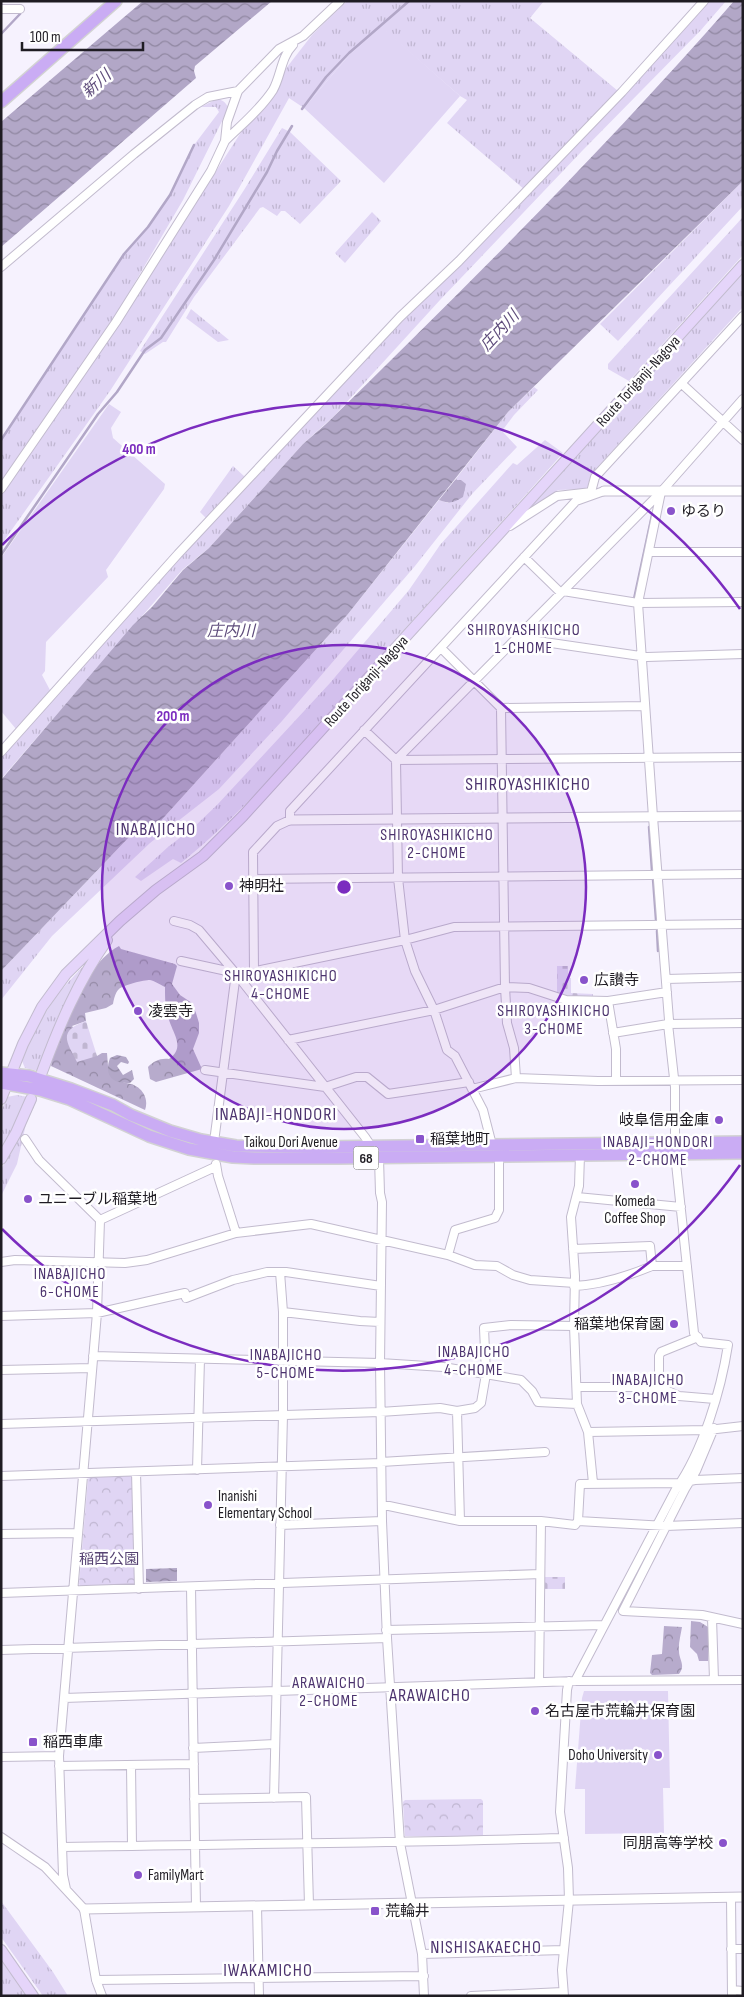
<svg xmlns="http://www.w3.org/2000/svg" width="744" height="1997" viewBox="0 0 744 1997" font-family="'Sofia Sans Condensed','Noto Sans JP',sans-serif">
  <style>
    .grass { fill: url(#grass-tufts) }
    .forest { fill: url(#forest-crowns) }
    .cemetery { fill: url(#cemetery-stones) }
    .park { fill: url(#park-crowns) }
    .garden { fill: #e0d5f4 }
    .water { fill: url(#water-waves) }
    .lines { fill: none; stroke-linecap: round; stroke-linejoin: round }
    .stream { stroke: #b2a7c7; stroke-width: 2.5 }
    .minor-casing { stroke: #c2bbce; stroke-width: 10 }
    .tertiary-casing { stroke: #c2bbce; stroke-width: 11 }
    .secondary-casing { stroke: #c2bbce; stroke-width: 12 }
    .primary-casing { stroke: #d2d2d3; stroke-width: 14 }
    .minor { stroke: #fff; stroke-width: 8 }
    .tertiary { stroke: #fff; stroke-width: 9 }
    .secondary { stroke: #e5d5fa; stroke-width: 10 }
    .primary { stroke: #caacf4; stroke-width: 11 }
    .ring { fill: none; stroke: #7b2cbf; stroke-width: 2.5 }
    .poi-dot { fill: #8953cb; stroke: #fff; stroke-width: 2 }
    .labels { text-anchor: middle; stroke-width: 5; stroke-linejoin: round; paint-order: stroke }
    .shield { fill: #fff; stroke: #626065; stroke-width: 1 }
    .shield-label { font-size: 14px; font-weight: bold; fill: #1f1c23 }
    .street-label { font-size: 15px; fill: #1f1c23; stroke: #fff }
    .poi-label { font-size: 15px; fill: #1f1c23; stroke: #fff; text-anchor: start }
    .park-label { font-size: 15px; fill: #574473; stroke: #fff }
    .water-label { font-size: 16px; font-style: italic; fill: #5e4c7b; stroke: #fff }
    .neighbourhood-label { font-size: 16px; letter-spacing: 1px; fill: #4c336e; stroke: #fff }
    .quarter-label { font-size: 18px; letter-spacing: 1px; fill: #4c336e; stroke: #fff }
    .centre { fill: #7b2cbf; stroke: #fff; stroke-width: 2.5 }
    .ring-label { font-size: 15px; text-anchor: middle; font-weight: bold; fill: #7b2cbf; stroke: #fff; stroke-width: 5; stroke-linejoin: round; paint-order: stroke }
  </style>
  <defs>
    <pattern id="grass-tufts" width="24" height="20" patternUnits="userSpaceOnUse" patternTransform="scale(1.25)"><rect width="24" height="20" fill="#e0d5f4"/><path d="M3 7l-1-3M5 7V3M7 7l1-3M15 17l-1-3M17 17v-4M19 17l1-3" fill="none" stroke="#c0b6d1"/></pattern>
    <pattern id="forest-crowns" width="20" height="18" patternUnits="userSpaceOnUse" patternTransform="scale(1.25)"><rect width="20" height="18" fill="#b7abcc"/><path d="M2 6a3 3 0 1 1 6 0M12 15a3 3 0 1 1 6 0" fill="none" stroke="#948aa5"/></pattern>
    <pattern id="cemetery-stones" width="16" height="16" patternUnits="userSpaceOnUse" patternTransform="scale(1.25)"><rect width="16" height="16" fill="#e0d5f4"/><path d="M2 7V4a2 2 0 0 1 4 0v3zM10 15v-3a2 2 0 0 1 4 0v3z" fill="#c0b6d1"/></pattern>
    <pattern id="park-crowns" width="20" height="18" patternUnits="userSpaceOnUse" patternTransform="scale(1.25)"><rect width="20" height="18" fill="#e0d5f4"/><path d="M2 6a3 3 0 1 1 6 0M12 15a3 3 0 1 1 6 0" fill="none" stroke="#c0b6d1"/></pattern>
    <pattern id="water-waves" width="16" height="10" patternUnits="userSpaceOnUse" patternTransform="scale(1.25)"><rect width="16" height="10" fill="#b2a7c7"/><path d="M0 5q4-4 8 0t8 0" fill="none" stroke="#9087a1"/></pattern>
  </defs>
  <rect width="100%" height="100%" fill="#f6f2fe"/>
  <path class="grass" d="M347 1H544L530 18 618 91 525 190 447 123 467 100 460 96 382 28 350 54 304 108 289 98 229 206 110 391 1 545V494L118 324 245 126 264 108 278 89 284 71 312 35Z
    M708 1H726L701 30 582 151 440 300 334 416 303 444 209 548 182 570 1 779V757L20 738 44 707 174 564 384 340 589 132Z
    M217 99C223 100 225 102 228 107L226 113 183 200 113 320 1 481V440L124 254 148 227 170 195 194 145 219 112 216 107H201Z
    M282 128 290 132 341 181 300 224 285 211H281L277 216 263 207 260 208 194 297 166 342H163L145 354 140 351 244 190Z
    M743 181V206L618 341 600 324Z
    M372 212 381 221 345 263 335 253Z
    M743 217V255L629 381 608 369V364Z
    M743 273V307L591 474 587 489 558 490 535 508 523 515Z
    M191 309 229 340 218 342 186 318Z
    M534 387 538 390 514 415 502 431 517 447 472 494 415 566 282 721 219 789 150 843 52 936 1 1000V971L132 834 157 825 348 614 439 500 448 503 461 480H455L508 412Z
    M545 440 563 453C492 533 420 612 348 692 295 751 243 813 181 863L173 859 141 881 135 877 168 847 194 827 217 805 330 683 409 590 440 545 513 463 517 465Z
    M233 466 245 477 207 519 200 512Z
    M87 963 59 1014 38 1071 25 1068 22 1061C37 1021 56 992 87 963Z
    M17 1095 27 1097 12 1132 1 1152V1112L7 1097Z
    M35 1100H37L26 1124 17 1164 1 1196V1170Z
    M1 1901 53 1972 68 1996H43L1 1937Z
    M1 1959 26 1996 1 1995Z"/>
  <path class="forest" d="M455 480H461L466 484 463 497C454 503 449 504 439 500Z
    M119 946 121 949 175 964 177 966 172 984 180 995 192 1003 196 1013 199 1023V1033L193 1049 202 1069 156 1082 150 1079 148 1067C154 1061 160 1058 169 1059 185 1048 174 1035 169 1020 165 1010 165 998 165 987 161 985 155 981 150 980 144 980 123 985 119 989 115 993 114 999 113 1004L106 1008 85 1013 86 1021 72 1026 97 1056 102 1053H107L108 1066 124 1083C139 1083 150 1096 145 1110L51 1066 52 1057C67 1023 84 965 119 946Z
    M691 1621 700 1622 708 1627V1661H699L697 1654 690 1647Z
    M664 1626 682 1627C681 1634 678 1644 679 1651 679 1660 686 1665 679 1674L652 1675 650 1673 652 1655 662 1654Z"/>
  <path class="cemetery" d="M557 966H568V978H571V993L593 994V998L566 997 557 995Z
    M86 1021 97 1056 77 1062C66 1041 58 1031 86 1021Z
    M543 1577H565V1589H543Z"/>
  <path class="park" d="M131 1475 134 1478 137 1583 134 1586 82 1588 79 1584 88 1479 91 1476Z
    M481 1799 483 1801V1836H405L403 1802 405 1800Z"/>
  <path class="garden" d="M382 27 460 96 384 183 304 108 350 54Z
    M109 404 121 412 111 428 113 438 165 484 164 489 106 570 108 577 46 642 45 671 42 675 51 692 19 729H16L1 711V558Z
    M584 1691H668L670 1788H663L664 1833 585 1834V1789H575L582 1698Z"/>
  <path class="water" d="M143 1H272L195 66 194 71 196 78 1 247V122Z
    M734 1H743V181L508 412 348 614 157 825 132 834 1 971V780L133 625 152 607 183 570 209 548 303 444 326 424C466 287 605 149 734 1Z
    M117 1055 126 1057 129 1062 128 1064 121 1062 117 1066 123 1075 132 1070 134 1079 130 1083C111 1084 104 1075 110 1058Z
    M177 1568V1581L146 1582V1569Z"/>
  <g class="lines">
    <path class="stream" d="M1 34 20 14
      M302 109 326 77 349 53 409 1
      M1 440 124 254 148 227 170 195 194 145
      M1 555 98 414 117 392 145 350 161 338 214 260 267 172 277 151 292 126
      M634 599 652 515
      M649 827 652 871
      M653 879 656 920
      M657 931 658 951"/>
    <defs>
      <path id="minor" d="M1 9H20
        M225 141C241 125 260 110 273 90 281 76 281 57 293 45
        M1 267 134 154 195 105 208 97 238 91
        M682 384 743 440
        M743 399 661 492 396 760 743 757
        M1 489 116 322 211 171 225 141 227 122 238 91 279 49 303 36 340 1
        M591 492 595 477 743 316
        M510 526 557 496 592 492
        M649 552H743
        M524 557 561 593
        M563 591 638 603 743 602
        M517 638 647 657 743 654
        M441 648 501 708 505 987 507 1023 514 1048 516 1078
        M501 708 645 706
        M364 730 396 760 398 878 405 940 415 971 434 1010 447 1050 455 1056 483 1110 492 1145
        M1 752 178 554 400 317 459 261 622 92 704 1
        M253 879 743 874
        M174 921 190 925 199 930 237 975 365 1137 379 1158 380 1193 382 1202 380 1363 382 1521 387 1638 400 1843 422 1954 424 1996
        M181 961 236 973 214 1142
        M254 972 253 852 277 826 290 820V811L576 501 604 491
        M237 975 405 940 454 927 743 924
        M666 979 743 977
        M608 1001 616 1049V1081
        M613 1033 668 1024 743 1023
        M288 1040 434 1010 505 987 529 988 566 1000 608 1001 667 992
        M205 1070 325 1087 356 1077H367L388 1094 469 1082
        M472 1089 516 1078 598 1081 743 1080
        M25 1139 39 1160 100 1220 97 1313 59 1756 63 1875 66 1889
        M580 1155 579 1186 571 1217 575 1276 574 1326 577 1404 588 1432 593 1483
        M216 1164 218 1176 236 1233
        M577 1197 681 1207
        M100 1220 215 1167
        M573 1249 650 1246 652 1266C628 1276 600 1285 574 1286
        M448 1255 455 1230 495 1218 499 1210V1156
        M1 1262 15 1260 125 1263 147 1260 236 1233 311 1224 448 1255 475 1265 497 1266 513 1275 530 1280 575 1283
        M652 1266H687
        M186 1298 233 1280 267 1272H286L381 1286
        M283 1312 360 1321 380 1322
        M1 1316 97 1313 185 1293
        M93 1356 380 1363 443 1367 521 1380 532 1391 538 1402 577 1404
        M1 1370 92 1368
        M578 1387H659L679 1396 715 1399
        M659 1387V1356L661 1352 698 1337
        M457 1411 475 1408 481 1403 486 1374 484 1328 511 1325 574 1326
        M1 1424 380 1412 440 1408 457 1411 460 1521
        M714 1428 696 1471 685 1489 623 1611 702 1615 743 1624
        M588 1432 708 1430 743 1426
        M381 1462 545 1452
        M197 1470 200 1359
        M136 1472 139 1589
        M1 1476 381 1463
        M382 1506H389L460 1521H541L575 1525 578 1521 666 1526 743 1523
        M578 1521 580 1484 680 1483 695 1480 743 1478
        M280 1525 382 1521
        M1 1534 78 1533
        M191 1587 196 1907
        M1 1593 540 1574
        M712 1618 714 1680
        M386 1630 603 1625
        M1 1650 387 1638
        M575 1681 676 1489C703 1451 721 1390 728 1345L701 1342 694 1333 675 1154V1087L668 1024 669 1020 653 817 638 603 661 492
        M539 1682 541 1521
        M64 1698 575 1681 743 1680
        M193 1748 275 1744
        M1 1757 59 1756
        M131 1765 132 1845
        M59 1766 194 1764
        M274 1798 283 1415V1312L280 1272
        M194 1799 306 1797 309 1905
        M1 1837 45 1867 84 1909 96 1980 102 1996
        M62 1847C229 1844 397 1843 564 1838
        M731 1897 732 1996
        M257 1906 259 1996
        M731 1949H743
        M422 1954 564 1950
        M96 1980 424 1976
        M732 1990 743 1991
        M471 1996 563 1992
        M564 1996 562 1970 569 1900 568 1868 560 1812 567 1690 569 1681"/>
      <path id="tertiary" d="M604 491H743
        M290 820 743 816
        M84 1909 743 1897"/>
      <path id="secondary" d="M42 1072C59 1026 78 981 107 940
        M1 1099 23 1044 42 1007 66 974 120 921 156 890 203 856 243 816 743 265
        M1 1159 16 1133 31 1099
        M1 1950 33 1996"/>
      <path id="primary" d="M1 102 116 1
        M1 1073 29 1076 71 1089 113 1105 131 1115 170 1131 201 1140 236 1146 317 1147 743 1142
        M1 1083 40 1090 69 1099 149 1136 189 1149 233 1157 254 1158H338L743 1153"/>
    </defs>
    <use href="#minor" class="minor-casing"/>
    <use href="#tertiary" class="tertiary-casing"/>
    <use href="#secondary" class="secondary-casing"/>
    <use href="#primary" class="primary-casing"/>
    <use href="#minor" class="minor"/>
    <use href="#tertiary" class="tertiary"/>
    <use href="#secondary" class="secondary"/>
    <use href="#primary" class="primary"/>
  </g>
  <circle cx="344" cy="887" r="242" fill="#7b2cbf" fill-opacity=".12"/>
  <g class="ring">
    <circle cx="344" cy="887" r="242"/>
    <path d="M740 1165A484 484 0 0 1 2 1229M2 545A484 484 0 0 1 740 609"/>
  </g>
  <g class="poi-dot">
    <circle cx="671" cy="511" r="5"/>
    <circle cx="229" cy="886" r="5"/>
    <circle cx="584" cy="980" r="5"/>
    <circle cx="138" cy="1011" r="5"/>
    <circle cx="719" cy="1120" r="5"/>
    <rect x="415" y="1134" width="10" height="10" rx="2.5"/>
    <circle cx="635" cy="1184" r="5"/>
    <circle cx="28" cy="1199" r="5"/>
    <circle cx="674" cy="1324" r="5"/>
    <circle cx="208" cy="1505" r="5"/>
    <circle cx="535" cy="1711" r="5"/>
    <rect x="28" y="1737" width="10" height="10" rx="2.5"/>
    <circle cx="658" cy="1755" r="5"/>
    <circle cx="723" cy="1843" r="5"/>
    <circle cx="138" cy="1875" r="5"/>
    <rect x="370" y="1906" width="10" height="10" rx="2.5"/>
  </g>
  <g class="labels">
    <rect class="shield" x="353.5" y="1146.5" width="25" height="23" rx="4"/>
    <g class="shield-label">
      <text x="366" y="1163">68</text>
    </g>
    <g class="street-label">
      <text transform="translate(638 381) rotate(-48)" y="5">Route Toriganji-Nagoya</text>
      <text transform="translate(366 681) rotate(-48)" y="5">Route Toriganji-Nagoya</text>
      <text x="291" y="1147">Taikou Dori Avenue</text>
    </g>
    <g class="poi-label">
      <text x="681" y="516">ゆるり</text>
      <text x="239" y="891">神明社</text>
      <text x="594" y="985">広讃寺</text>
      <text x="148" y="1016">凌雲寺</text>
      <text x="709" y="1125" text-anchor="end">岐阜信用金庫</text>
      <text x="430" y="1144">稲葉地町</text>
      <text x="38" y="1204">ユニーブル稲葉地</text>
      <text x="635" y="1206" text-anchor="middle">Komeda<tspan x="635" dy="17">Coffee Shop</tspan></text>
      <text x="664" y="1329" text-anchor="end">稲葉地保育園</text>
      <text x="218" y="1501">Inanishi<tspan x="218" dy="17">Elementary School</tspan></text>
      <text x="545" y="1716">名古屋市荒輪井保育園</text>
      <text x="43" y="1747">稲西車庫</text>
      <text x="648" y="1760" text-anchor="end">Doho University</text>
      <text x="713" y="1848" text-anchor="end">同朋高等学校</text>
      <text x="148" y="1880">FamilyMart</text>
      <text x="385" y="1916">荒輪井</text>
    </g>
    <g class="park-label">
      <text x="109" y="1564">稲西公園</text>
    </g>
    <g class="water-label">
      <text transform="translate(96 83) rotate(-42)" y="6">新川</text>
      <text transform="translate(499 330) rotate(-47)" y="6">庄内川</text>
      <text x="231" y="636">庄内川</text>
    </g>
    <g class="neighbourhood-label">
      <text x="524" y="635">SHIROYASHIKICHO<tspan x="524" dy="18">1-CHOME</tspan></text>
      <text x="437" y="840">SHIROYASHIKICHO<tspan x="437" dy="18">2-CHOME</tspan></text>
      <text x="281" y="981">SHIROYASHIKICHO<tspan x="281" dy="18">4-CHOME</tspan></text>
      <text x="554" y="1016">SHIROYASHIKICHO<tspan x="554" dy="18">3-CHOME</tspan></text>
      <text x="658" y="1147">INABAJI-HONDORI<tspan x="658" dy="18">2-CHOME</tspan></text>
      <text x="70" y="1279">INABAJICHO<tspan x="70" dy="18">6-CHOME</tspan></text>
      <text x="474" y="1357">INABAJICHO<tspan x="474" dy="18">4-CHOME</tspan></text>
      <text x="286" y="1360">INABAJICHO<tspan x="286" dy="18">5-CHOME</tspan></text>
      <text x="648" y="1385">INABAJICHO<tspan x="648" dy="18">3-CHOME</tspan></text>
      <text x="329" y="1688">ARAWAICHO<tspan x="329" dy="18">2-CHOME</tspan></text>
    </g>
    <g class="quarter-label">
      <text x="528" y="790">SHIROYASHIKICHO</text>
      <text x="156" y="835">INABAJICHO</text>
      <text x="276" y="1120">INABAJI-HONDORI</text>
      <text x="430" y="1701">ARAWAICHO</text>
      <text x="486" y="1953">NISHISAKAECHO</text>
      <text x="268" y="1976">IWAKAMICHO</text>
    </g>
  </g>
  <circle cx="344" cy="887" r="8" class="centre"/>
  <g class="ring-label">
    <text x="139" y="454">400 m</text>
    <text x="173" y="721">200 m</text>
  </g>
  <rect width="744" height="1997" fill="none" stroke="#1f1c23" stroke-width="5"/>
  <path d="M22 42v8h121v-8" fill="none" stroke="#1f1c23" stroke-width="2.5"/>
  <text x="30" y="42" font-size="15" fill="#1f1c23" stroke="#ffffff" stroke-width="4" paint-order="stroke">100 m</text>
</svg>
